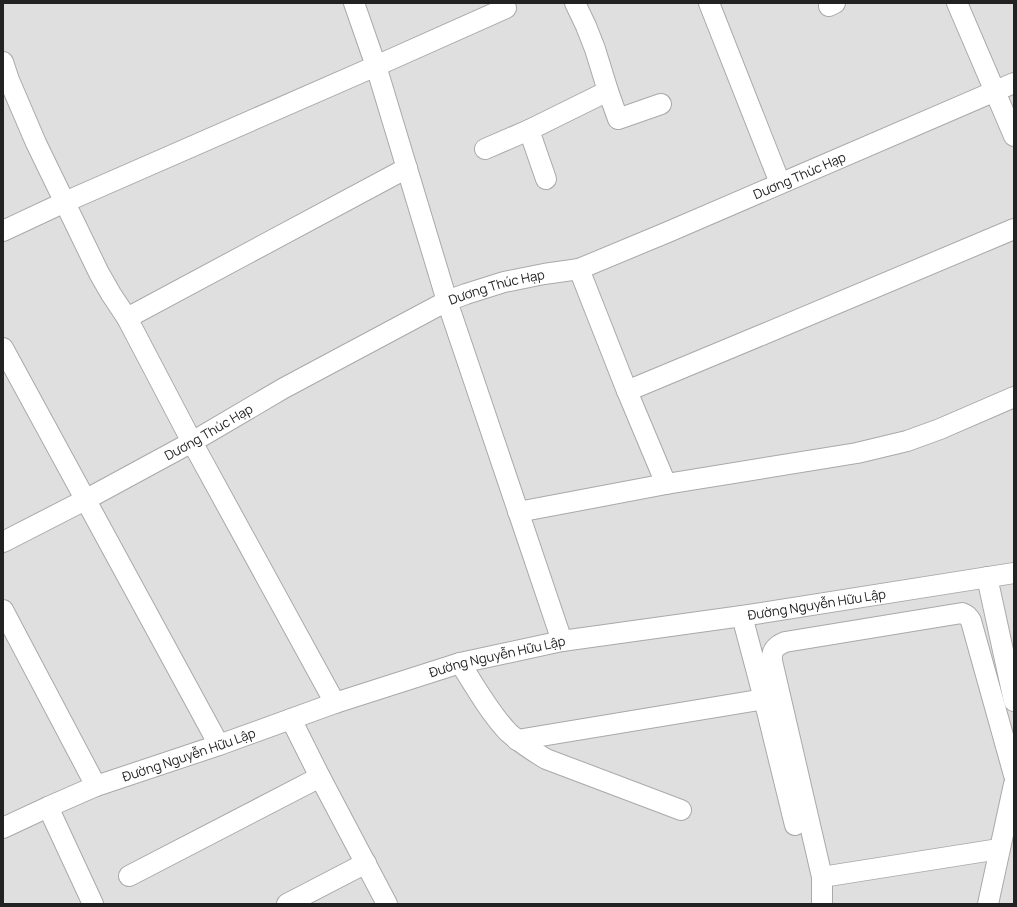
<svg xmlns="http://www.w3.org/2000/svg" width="1017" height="907" viewBox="0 0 1017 907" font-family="Manrope,sans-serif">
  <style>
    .residential { fill: #e0dfdf }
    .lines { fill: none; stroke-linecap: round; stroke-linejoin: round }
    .minor-casing { stroke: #a9a9a9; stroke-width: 22 }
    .minor { stroke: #fff; stroke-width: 20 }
    .labels { text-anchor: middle; stroke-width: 3; stroke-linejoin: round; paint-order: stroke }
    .street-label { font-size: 13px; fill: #222; stroke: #fff }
  </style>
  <rect width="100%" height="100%" fill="#f2efe9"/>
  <path class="residential" d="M3 3H1014V904H3Z"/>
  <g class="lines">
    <defs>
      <g id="minor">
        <path d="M354 3 376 66 447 301 562 641"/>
        <path d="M575 3 586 26 595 49 608 91 618 119 661 104"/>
        <path d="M709 3 780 183"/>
        <path d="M957 3 1014 136"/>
        <path d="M829 6 835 3"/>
        <path d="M3 62 9 80 36 143 99 273 111 294 127 318 192 442 335 703"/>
        <path d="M485 149 529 130"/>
        <path d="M546 179 529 130 608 91"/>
        <path d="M3 231 65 202 376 66 506 8"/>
        <path d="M579 269 627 391 666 484"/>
        <path d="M127 318 407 168"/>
        <path d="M3 348 219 745"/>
        <path d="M627 391 764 334 1014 229"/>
        <path d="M518 512 666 484 857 453 907 441 940 429 1014 397"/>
        <path id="s1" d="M3 542 85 500 192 442 284 388 447 301 466 294 504 282 544 274 579 269 668 232 1014 83"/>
        <path d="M987 577 1014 701"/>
        <path d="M3 610 96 786"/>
        <path d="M742 616 764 699 795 825"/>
        <path d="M460 663C475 686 489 712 508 732 520 743 533 751 546 759L681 810"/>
        <path d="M291 719 320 777 387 904"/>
        <path d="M517 740 764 699"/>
        <path d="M48 807 93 904"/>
        <path id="s2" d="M3 828 48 807 96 786 219 745 335 703 460 663 562 641 742 616 1014 573"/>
        <path d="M129 876 320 777"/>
        <path d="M822 877 999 849"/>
        <path d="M287 904 366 863"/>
        <path d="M822 904V877L772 661C771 651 775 646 785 642L962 613C967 615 968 616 971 621L1014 775"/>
        <path d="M988 904 1014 784"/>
      </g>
    </defs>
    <use href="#minor" class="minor-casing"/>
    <use href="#minor" class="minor"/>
  </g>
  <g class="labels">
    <g class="street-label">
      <text dy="5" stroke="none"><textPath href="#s1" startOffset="881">Dương Thúc Hạp</textPath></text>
      <text dy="5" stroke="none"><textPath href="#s1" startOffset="557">Dương Thúc Hạp</textPath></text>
      <text dy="5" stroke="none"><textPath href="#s1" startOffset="233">Dương Thúc Hạp</textPath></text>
      <text dy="5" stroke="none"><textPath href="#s2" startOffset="848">Đường Nguyễn Hữu Lập</textPath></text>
      <text dy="5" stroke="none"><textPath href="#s2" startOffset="524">Đường Nguyễn Hữu Lập</textPath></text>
      <text dy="5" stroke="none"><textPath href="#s2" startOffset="200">Đường Nguyễn Hữu Lập</textPath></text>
    </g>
  </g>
  <rect width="1017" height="907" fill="none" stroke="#222222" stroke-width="8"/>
</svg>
